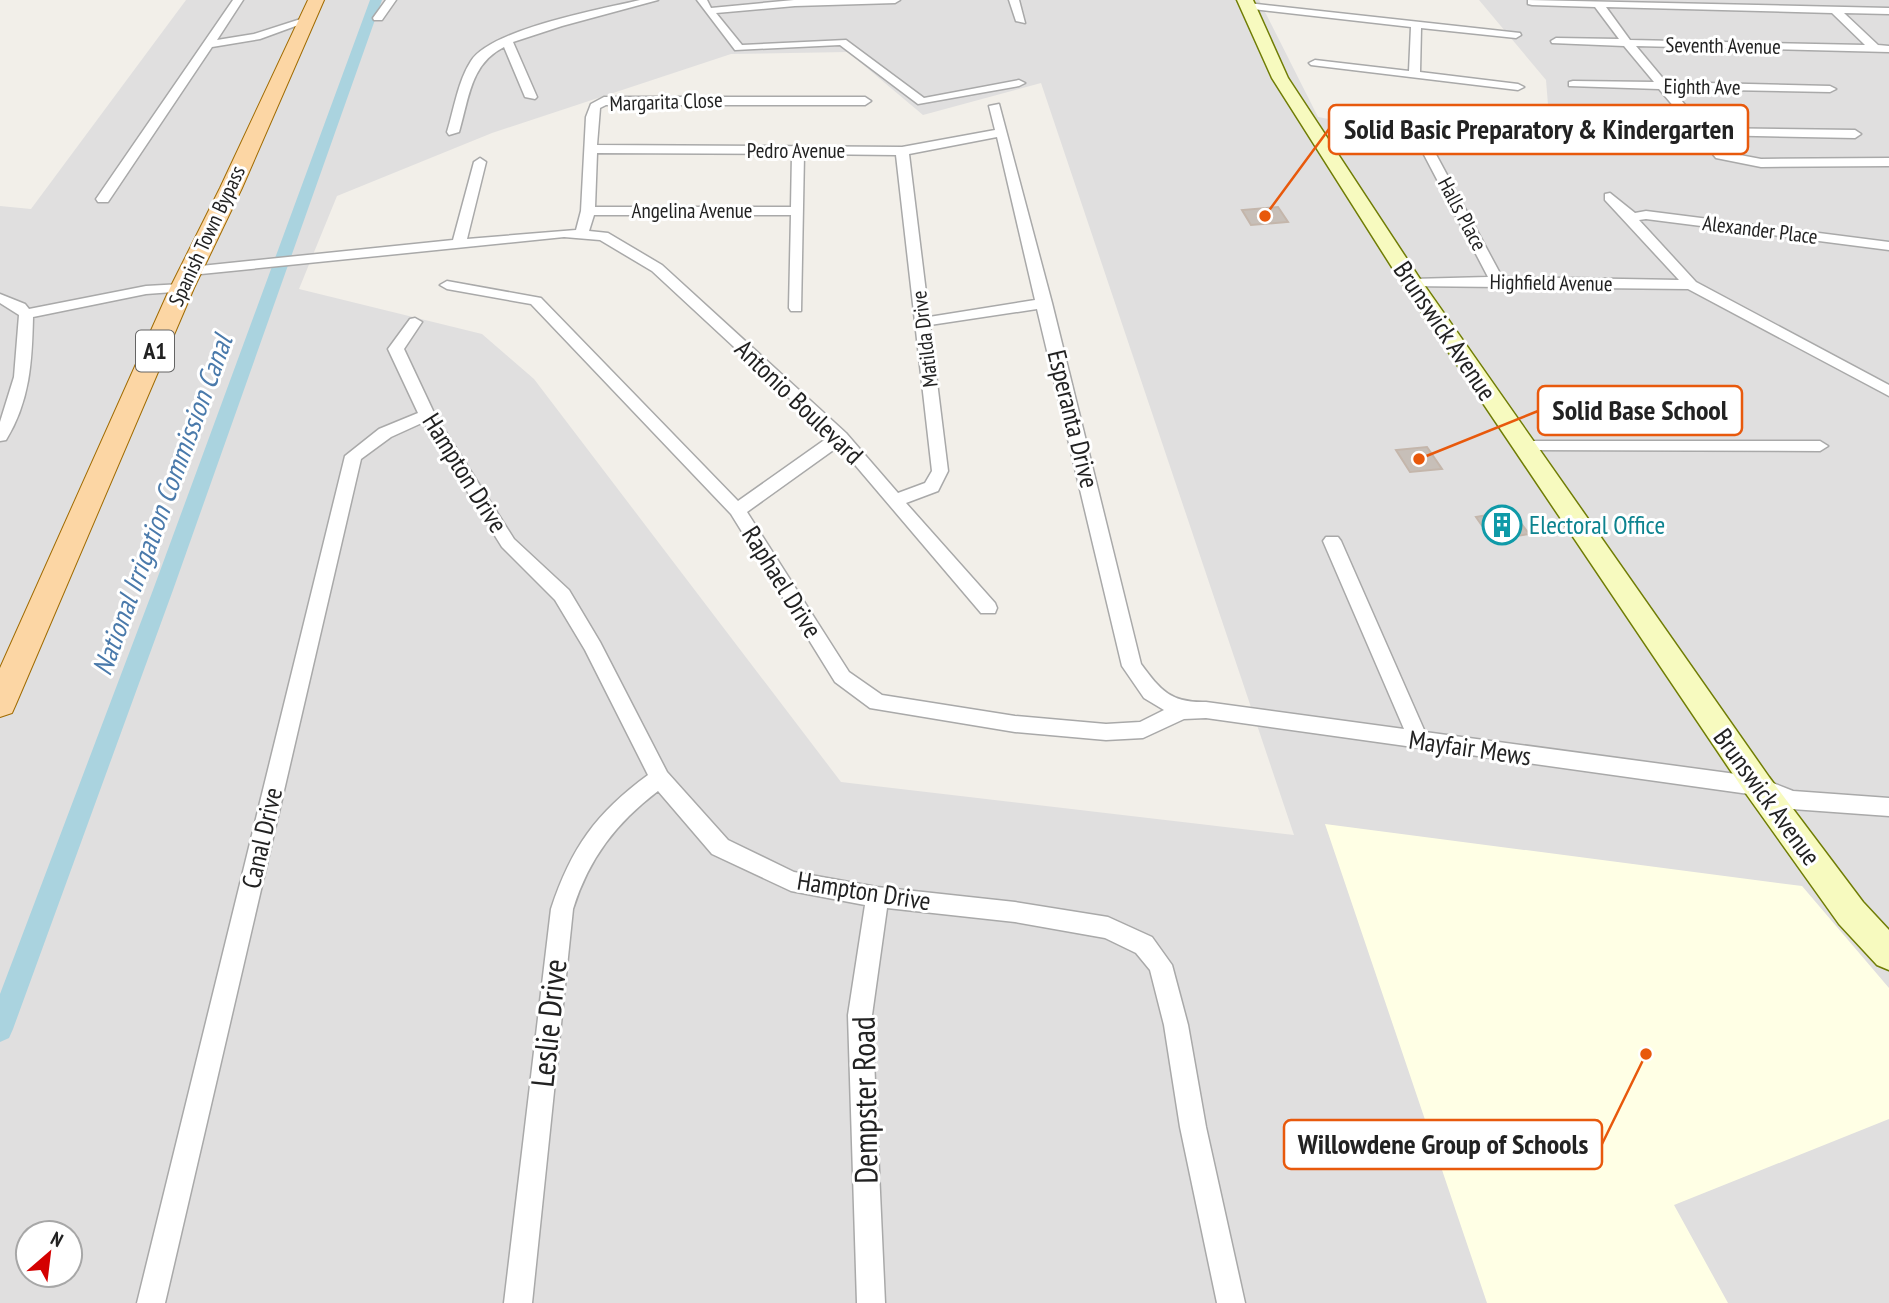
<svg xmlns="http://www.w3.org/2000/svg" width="1889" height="1303" viewBox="0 0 1889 1303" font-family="'PT Sans Narrow',sans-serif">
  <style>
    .residential { fill: #e0dfdf; fill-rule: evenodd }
    .education { fill: #ffffe5 }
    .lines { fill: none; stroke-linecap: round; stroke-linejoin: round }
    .canal { fill: #aad3df; fill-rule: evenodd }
    .building { fill: #c7bfb8; stroke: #c4b6ab; stroke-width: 2 }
    .minor-casing { stroke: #a9a9a9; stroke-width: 3 }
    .secondary-casing { stroke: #707d05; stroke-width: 3 }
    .primary-casing { stroke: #a06b00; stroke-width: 2 }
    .minor { fill: #fff; fill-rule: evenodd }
    .secondary { fill: #f7fabf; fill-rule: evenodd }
    .primary { fill: #fcd6a4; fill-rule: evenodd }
    .labels { text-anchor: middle; stroke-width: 6; stroke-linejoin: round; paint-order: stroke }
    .far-street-label { font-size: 21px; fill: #222; stroke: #fff }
    .shield { fill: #fff; stroke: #646464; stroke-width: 2 }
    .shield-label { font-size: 24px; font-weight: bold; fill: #222 }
    .street-label { font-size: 26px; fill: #222; stroke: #fff }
    .culture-label { font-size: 26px; fill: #0d838f; stroke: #fff; text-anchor: start }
    .water-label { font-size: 28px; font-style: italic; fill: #4a7aab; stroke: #fff }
    .near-street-label { font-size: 32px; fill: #222; stroke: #fff }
    .leader { fill: none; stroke: #e8590c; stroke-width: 2.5 }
    .callout-dot { fill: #e8590c; stroke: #fff; stroke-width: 2.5 }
    .callout { fill: #fff; stroke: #e8590c; stroke-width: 2.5 }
    .callout-label { font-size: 28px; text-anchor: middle; font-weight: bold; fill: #222 }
  </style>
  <rect width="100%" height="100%" fill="#f2efe9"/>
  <path class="residential" d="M186 0H1259L1318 117 1452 141 1552 154 1546 80 1479 0H1889V1303H0V206L31 209ZM848 52 923 115 1041 83 1294 835 841 782 534 379 482 334 299 289 337 196 492 133 731 54ZM28 1233H70V1275H28Z"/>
  <path class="education" d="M1325 824 1802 886 1889 988V1119L1674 1205 1728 1303H1487Z"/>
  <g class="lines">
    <path class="canal" d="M370 0H382L173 590 13 1029 9 1038 0 1042V994L153 590Z"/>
  </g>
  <path class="building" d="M1278 207 1288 222 1251 225 1242 210Z
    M1427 447 1442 469 1410 472 1396 450Z
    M1512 511 1529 534 1492 540 1476 517Z"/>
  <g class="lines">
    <defs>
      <path id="minor" d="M233 0H243L217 40 254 34 307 17 312 20 260 39 212 47 108 202H98L96 199Z
        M386 0H396L382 20H374L373 18Z
        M640 0H658L562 26 513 42 537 97 535 99 525 97 504 47C470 64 469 99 459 132L449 135 447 132C454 109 458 81 471 61 491 29 602 9 640 0Z
        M697 0H707L711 8 794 0H900L895 3 795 6 716 13 742 45 846 40 924 98 1019 80 1025 83 1019 86 918 104 840 45 735 50Z
        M1009 0H1019L1025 23 1016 21Z
        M1528 0 1889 8V14L1844 13 1878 45 1889 46V52L1636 46 1666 82 1830 86 1836 89 1830 92 1672 89 1704 128 1855 130 1861 134 1855 138 1710 135 1724 152 1761 159 1889 158V166L1761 167 1716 158 1697 135 1569 132V126L1573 125 1691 127 1659 89 1569 86V82L1573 81 1654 82 1624 46 1552 43 1551 41 1556 38 1619 39 1595 7 1532 5 1528 4ZM1606 7 1832 13 1865 45 1630 40Z
        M1248 3 1520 33 1521 35 1516 38 1421 28 1420 72 1518 84 1524 87 1518 90 1311 65 1309 63 1315 60 1409 71 1411 27 1244 8V4Z
        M604 97H865L871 101 865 105H606L600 108 597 145 902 147 995 130 989 106 999 104 1052 303 1141 664C1161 691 1171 703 1206 702L1404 729 1323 541 1326 537H1338L1341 541 1425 732 1758 777 1793 791 1889 798V816L1792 809 1756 795 1206 718 1184 719 1143 738 1106 740 1015 732 870 708 835 682 731 514 531 304 447 289 440 285 447 281 541 298 738 501 830 436 652 271 600 240 564 237 191 275 184 271 191 267 453 240 474 162 480 158 486 162 467 239 576 230 581 211 586 117 591 104ZM997 137 1035 300 929 317 909 154ZM597 153 792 154 791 207H595ZM804 154 896 155 932 471 925 483 898 493 846 433 662 265 608 233 589 231 594 215H791L789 308 791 311H801ZM1037 309 1122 666 1144 698 1164 710 1140 722 1106 724 1015 716 882 695 849 672 747 512 839 446 981 613H995L997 608 995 603 906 503 938 491 948 471 930 325Z
        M1426 143 1432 147 1502 277 1679 280 1605 200V194L1610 193 1635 213 1646 211 1889 242V250L1646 219 1639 220 1696 282 1889 385V396L1688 289 1407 286V280L1412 279 1488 277 1420 147Z
        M182 284 187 285V291L146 294 33 317C32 361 30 401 6 440L0 441V422L14 377 19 315 0 303V294L25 304 29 309 146 286Z
        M415 318 422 322 404 349 435 415 514 539 569 590 600 642 667 772 728 840 794 872 877 887 1015 902 1108 917 1152 937 1172 965 1188 1025 1206 1127 1245 1303H1217L1180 1127 1164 1025 1150 970 1136 953 1105 938 1015 922 887 908 872 1015 885 1303H857L848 1015 865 905 791 891 712 854 658 791C616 823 589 858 573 909L532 1303H504L551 909C571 848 596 813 648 775L585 650 555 600 502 547 424 422 391 437 361 459 165 1303H137L345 456 379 429 418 413 388 349 410 319Z
        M1523 441H1820L1828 446 1820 451 1517 450 1515 446 1517 442Z"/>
      <path id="secondary" d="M1237 0H1253L1288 78 1422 282 1769 777 1863 902 1889 930V970L1877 965 1839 924 1747 795 1402 283 1272 78Z"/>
      <path id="primary" d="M308 0H324L242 188 194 288 16 704 12 713 0 717V668L170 288 220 188Z"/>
    </defs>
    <use href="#minor" class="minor-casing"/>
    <use href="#secondary" class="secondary-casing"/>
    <use href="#primary" class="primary-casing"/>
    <use href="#minor" class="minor"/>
    <use href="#secondary" class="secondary"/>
    <use href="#primary" class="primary"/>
  </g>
  <defs>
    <symbol id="building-ring" viewBox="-11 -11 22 22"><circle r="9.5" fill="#fff" stroke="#0f9aa8" stroke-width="1.5"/><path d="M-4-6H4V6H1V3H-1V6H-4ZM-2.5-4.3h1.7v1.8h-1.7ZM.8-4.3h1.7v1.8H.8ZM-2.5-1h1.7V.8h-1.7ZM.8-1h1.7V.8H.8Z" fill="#0f9aa8"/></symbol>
  </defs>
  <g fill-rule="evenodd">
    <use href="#building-ring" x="1480" y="503" width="44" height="44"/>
  </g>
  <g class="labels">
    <g class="far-street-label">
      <text transform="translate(1723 46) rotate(1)" y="7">Seventh Avenue</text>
      <text transform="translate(1702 87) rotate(1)" y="7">Eighth Ave</text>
      <text transform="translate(666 102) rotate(-2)" y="7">Margarita Close</text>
      <text x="796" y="158">Pedro Avenue</text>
      <text x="692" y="218">Angelina Avenue</text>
      <text transform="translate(1462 214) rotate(62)" y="7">Halls Place</text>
      <text transform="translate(1760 230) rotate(7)" y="7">Alexander Place</text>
      <text transform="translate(207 236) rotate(-65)" y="7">Spanish Town Bypass</text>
      <text transform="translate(1551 283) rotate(1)" y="7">Highfield Avenue</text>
      <text transform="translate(925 339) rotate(-97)" y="7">Matilda Drive</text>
    </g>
    <rect class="shield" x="136" y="330.5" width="38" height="41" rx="5"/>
    <g class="shield-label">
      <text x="155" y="359">A1</text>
    </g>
    <g class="street-label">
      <text transform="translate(1445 331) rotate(56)" y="9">Brunswick Avenue</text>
      <text transform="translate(799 402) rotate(44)" y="9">Antonio Boulevard</text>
      <text transform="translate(1073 419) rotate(76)" y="9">Esperanta Drive</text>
      <text transform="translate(465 473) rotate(58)" y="9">Hampton Drive</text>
      <text transform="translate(782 582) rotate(58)" y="9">Raphael Drive</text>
      <text transform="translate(1470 748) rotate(8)" y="9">Mayfair Mews</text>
      <text transform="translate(1767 797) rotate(54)" y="9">Brunswick Avenue</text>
      <text transform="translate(262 838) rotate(-77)" y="9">Canal Drive</text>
      <text transform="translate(864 891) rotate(9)" y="9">Hampton Drive</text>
    </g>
    <g class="culture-label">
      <text x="1529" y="534">Electoral Office</text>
    </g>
    <g class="water-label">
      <text transform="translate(162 505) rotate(-70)" y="10">National Irrigation Commission Canal</text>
    </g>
    <g class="near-street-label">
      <text transform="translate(549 1023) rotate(-84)" y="11">Leslie Drive</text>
      <text transform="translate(865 1100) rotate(-91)" y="11">Dempster Road</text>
    </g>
  </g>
  <path class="leader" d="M1265 216L1329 129M1419 459L1538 411M1646 1054L1602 1144"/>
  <g class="callout-dot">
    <circle cx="1265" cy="216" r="7"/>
    <circle cx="1419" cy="459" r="7"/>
    <circle cx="1646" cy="1054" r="7"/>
  </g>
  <g class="callout">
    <rect x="1329" y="105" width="419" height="49" rx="7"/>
    <rect x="1538" y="386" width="204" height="49" rx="7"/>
    <rect x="1284" y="1120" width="318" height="49" rx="7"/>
  </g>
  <g class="callout-label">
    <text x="1539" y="139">Solid Basic Preparatory &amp; Kindergarten</text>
    <text x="1640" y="420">Solid Base School</text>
    <text x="1443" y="1154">Willowdene Group of Schools</text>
  </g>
  <g transform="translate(49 1254) rotate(28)"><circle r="33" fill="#ffffff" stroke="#a7a7a7" stroke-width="2"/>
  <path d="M0-5L12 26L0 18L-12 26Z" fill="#d40000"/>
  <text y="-10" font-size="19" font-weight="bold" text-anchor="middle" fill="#222222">N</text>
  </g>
</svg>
